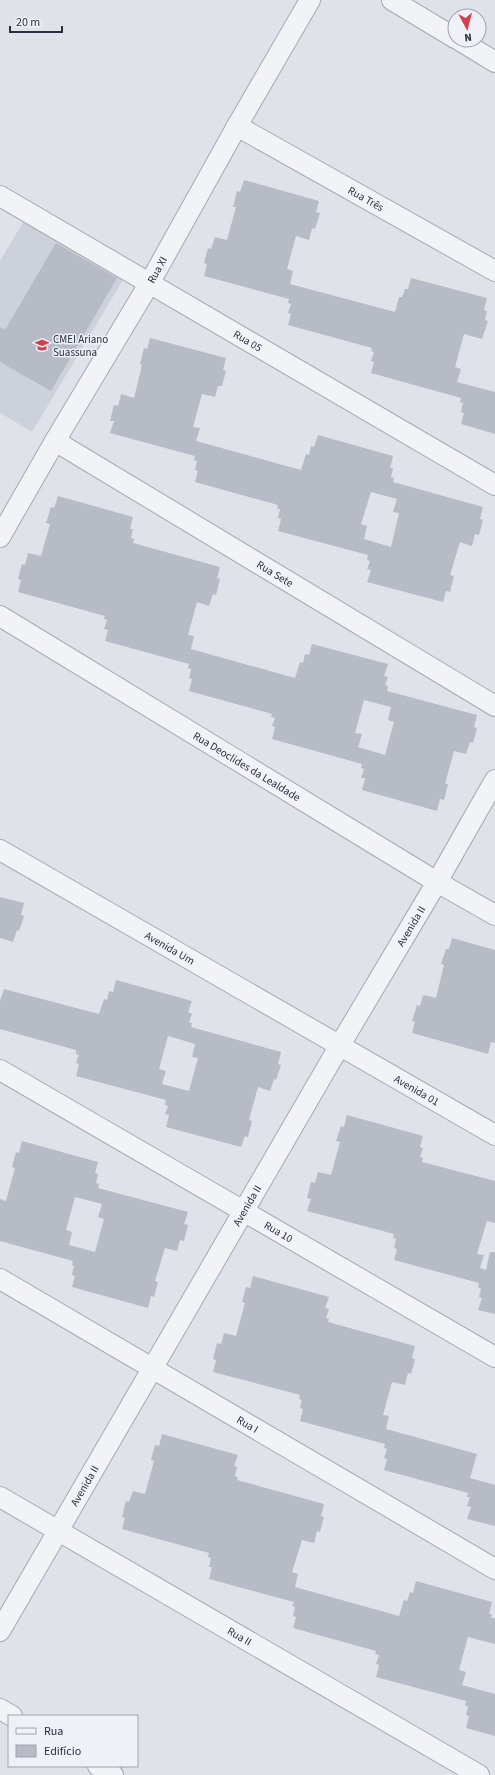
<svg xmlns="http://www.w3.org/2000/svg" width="495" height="1775" viewBox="0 0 495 1775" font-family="'Source Sans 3',sans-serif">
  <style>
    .built { fill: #cdd1db }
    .building { fill: #b6bbc6; fill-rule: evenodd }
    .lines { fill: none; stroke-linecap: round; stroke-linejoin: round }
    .street-casing { stroke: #a4a9b3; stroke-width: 22 }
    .street { stroke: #f2f3f7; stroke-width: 20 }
    .labels { text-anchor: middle; stroke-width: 3; stroke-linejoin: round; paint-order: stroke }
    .street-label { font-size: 11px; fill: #272f41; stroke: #eff1f6 }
    .poi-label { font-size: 11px; fill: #272f41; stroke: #eff1f6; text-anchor: start }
  </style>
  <rect width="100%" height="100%" fill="#dfe2e9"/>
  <path class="built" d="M25 219 124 278 32 432 0 413V261Z"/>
  <path class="building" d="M244 180 319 201 316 212 320 213 315 229 312 228 309 240 296 236 287 269 293 271 290 284 395 312 399 297H402L405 289H408L411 278 487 298 484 310 487 311 485 320 488 321 482 339 464 334 455 367 461 369 457 382 495 392V434L461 424 464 413 461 412 463 403 460 402 461 398 371 373 374 362 371 361 374 352 371 351 372 348 288 325 291 314 288 313 291 304 288 303 289 299 204 276 207 264 204 263 208 248 211 249 215 237 227 240 236 207H233L237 191 240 192Z
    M56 243 117 278 51 391 0 362V327L5 330Z
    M150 338 226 358 223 370 226 371 222 386H218L215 397 202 394 193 427 200 428 196 441 301 470 306 454 309 455 311 446 314 447 318 435 393 456 390 468H393L391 477 394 478 393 482 483 507 480 519 483 520 479 535 475 534 472 546 460 542 450 575 454 576 450 592 446 591 443 602 367 582 371 570 367 569 370 561 367 560 368 555 278 531 281 519 278 518 280 509H277L278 505 195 482 198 471 195 470 197 461 194 460 195 456 110 433 114 421H110L114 405 118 406 121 394 134 398 142 365 140 364 144 348 147 349ZM371 492 397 499 393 512 399 513 391 547 364 539 367 526 361 524Z
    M58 496 133 517 130 529H133L131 538 134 539 133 543 220 567 217 578 220 579 216 595 213 594 209 606 197 602 188 635 194 636 191 649 295 678 300 662 303 663 305 654 309 655 312 644 388 664 384 676 388 677 385 685 388 686 387 691 477 715 474 727 477 728 473 743 470 742 466 754 454 751 445 784H448L444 800 440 799 437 811 362 790 365 778H361L364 769 361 768 362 764 272 739 275 727 272 726 275 718 271 717 272 714 189 691 192 679 189 678 191 669 188 668 189 664 105 641 108 630 104 629 107 620 104 619 105 616 18 592 21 580 18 579 22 564 25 565 28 553 41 556 50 524 46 523 51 507 54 508ZM364 700 391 707 388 720 394 722 385 755 358 747 362 734 355 733Z
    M0 897 24 903 21 915 24 916 19 931 17 930 13 942 0 938Z
    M452 938 495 950V1043L491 1042 488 1054 412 1033 415 1022 412 1021 417 1005 420 1006 423 995 436 998 444 965 441 964 446 949H449Z
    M116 980 192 1001 188 1012 192 1014 189 1022 192 1023 191 1027 281 1052 278 1064 281 1065 276 1080 274 1079 270 1091 258 1087 249 1120 252 1121 248 1137 245 1136 241 1147 166 1127 169 1115 165 1114 168 1106 165 1105 166 1100 76 1076 79 1064 76 1063 79 1055 76 1054V1050L0 1029V1001L4 989 99 1014 104 999 107 1000 109 991 113 992ZM168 1036 195 1044 192 1057 198 1058 189 1091 162 1084 166 1071 159 1069Z
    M347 1115 423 1136 420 1147 423 1148 420 1157 423 1158 422 1162 495 1181V1223L487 1221 477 1254 484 1255 480 1268 486 1270 490 1252H495V1314L478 1310 482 1298 479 1297 481 1288H478L479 1283 394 1260 397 1249 394 1248 396 1239 393 1238 394 1234 307 1211 311 1199 307 1198 311 1182 315 1183 318 1172 331 1175 340 1142 336 1141 341 1126 344 1127Z
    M22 1141 98 1162 95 1173 98 1174 96 1183 99 1184 98 1188 188 1212 184 1224 188 1225 184 1241 180 1240 177 1251 165 1248 155 1281 158 1282 154 1297 151 1296 148 1308 72 1287 75 1276 72 1275 74 1266 72 1265 73 1261 0 1241V1199L6 1201 15 1168 12 1167 16 1152 19 1153ZM75 1197 102 1204 98 1217 104 1219 95 1252 69 1245 72 1232 66 1230Z
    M253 1276 329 1297 325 1308 329 1309 326 1318 329 1319 328 1322 415 1346 412 1358 415 1359 411 1374 408 1373 405 1385 392 1382 383 1415 389 1416 386 1429 477 1454 470 1478 495 1485V1526L467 1519 471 1507 467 1506 470 1497H467L468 1493 384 1470 387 1459 384 1458 387 1449 384 1448 385 1444 300 1421 303 1409 300 1408 302 1400 299 1399 300 1395 213 1372 216 1360 213 1359 217 1343 221 1344 224 1333 236 1336 245 1303 242 1302 246 1287 250 1288Z
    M162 1434 238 1455 234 1466 237 1467 235 1476 238 1477 237 1480 324 1504 321 1516 324 1517 320 1532 317 1531 314 1543 302 1540 292 1572 298 1574 295 1587 399 1616 404 1600 407 1601 410 1592 413 1593 416 1581 492 1602 489 1614H492L491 1618H495V1644L468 1637 459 1670 466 1672 462 1685 495 1694V1736L466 1728 469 1716 466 1715 468 1706H465L466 1701 376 1677 379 1665 376 1664 379 1655 375 1654 376 1651 293 1628 296 1617 293 1616 295 1607 292 1606 294 1602 209 1579 212 1567H209L211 1558 208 1557 209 1553 122 1529 125 1518 122 1517 126 1501 129 1502 133 1491 145 1494 154 1461 151 1460 155 1445 159 1446Z"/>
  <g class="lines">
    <defs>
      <g id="street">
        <path d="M392 0 455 38"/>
        <path d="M459 40 495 62"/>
        <path id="s1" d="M237 126 495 271"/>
        <path id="s2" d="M0 196 495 485"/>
        <path id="s3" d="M55 441 495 706"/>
        <path id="s4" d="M0 537 55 441 149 284 237 126 310 0"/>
        <path id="s5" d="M0 616 437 882 495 915"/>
        <path id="s6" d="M0 850 495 1135"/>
        <path id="s7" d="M0 1070 495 1357"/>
        <path id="s8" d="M0 1279 495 1569"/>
        <path id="s9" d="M0 1497 479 1775"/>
        <path id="s10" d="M0 1631 340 1045 437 882 495 780"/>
        <path d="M0 1709 12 1716"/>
        <path d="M98 1766 113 1775"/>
      </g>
    </defs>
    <use href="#street" class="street-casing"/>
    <use href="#street" class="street"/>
  </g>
  <defs>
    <symbol id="school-bare" viewBox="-9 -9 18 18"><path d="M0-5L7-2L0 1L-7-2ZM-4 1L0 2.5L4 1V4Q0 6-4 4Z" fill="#d33f4c" stroke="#eff1f6" stroke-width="2.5" paint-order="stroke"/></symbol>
  </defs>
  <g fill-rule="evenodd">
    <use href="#school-bare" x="32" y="335" width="20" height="20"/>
  </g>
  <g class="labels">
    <g class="street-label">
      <text dy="4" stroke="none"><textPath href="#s1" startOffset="148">Rua Três</textPath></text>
      <text dy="4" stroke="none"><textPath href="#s4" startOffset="310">Rua XI</textPath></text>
      <text dy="4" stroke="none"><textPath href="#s2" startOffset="287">Rua 05</textPath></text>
      <text dy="4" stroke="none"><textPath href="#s3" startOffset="257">Rua Sete</textPath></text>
      <text dy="4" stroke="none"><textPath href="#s5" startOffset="289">Rua Deoclides da Lealdade</textPath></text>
      <text dy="4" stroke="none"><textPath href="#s10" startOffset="816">Avenida II</textPath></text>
      <text dy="4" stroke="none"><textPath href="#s6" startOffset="196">Avenida Um</textPath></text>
      <text dy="4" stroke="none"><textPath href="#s6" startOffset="481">Avenida 01</textPath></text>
      <text dy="4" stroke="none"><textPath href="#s10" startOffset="492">Avenida II</textPath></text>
      <text dy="4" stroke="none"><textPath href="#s7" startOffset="322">Rua 10</textPath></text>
      <text dy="4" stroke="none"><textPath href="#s8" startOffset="287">Rua I</textPath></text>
      <text dy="4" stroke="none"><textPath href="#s10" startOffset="168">Avenida II</textPath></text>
      <text dy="4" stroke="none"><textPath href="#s9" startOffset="277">Rua II</textPath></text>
    </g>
    <g class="poi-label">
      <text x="53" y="343">CMEI Ariano<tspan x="53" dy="13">Suassuna</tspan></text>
    </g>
  </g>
  <rect x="8" y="1715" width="130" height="52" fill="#eff1f6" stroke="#9fa3ae"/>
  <rect x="16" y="1728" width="20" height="6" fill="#f2f3f7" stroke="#9fa3ae"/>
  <text x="44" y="1735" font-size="12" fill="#272f41">Rua</text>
  <rect x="16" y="1745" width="20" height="12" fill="#b6bbc6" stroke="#9fa3ae"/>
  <text x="44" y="1755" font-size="12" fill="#272f41">Edifício</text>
  <g transform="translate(467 28) rotate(173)"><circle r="19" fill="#eff1f6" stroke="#9fa3ae"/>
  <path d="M0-3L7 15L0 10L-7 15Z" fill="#d33f4c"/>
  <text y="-6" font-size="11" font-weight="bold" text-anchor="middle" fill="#272f41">N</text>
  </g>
  <path d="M10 26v6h52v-6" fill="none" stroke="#272f41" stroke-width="2"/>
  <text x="16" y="26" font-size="12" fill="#272f41" stroke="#eff1f6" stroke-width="3" paint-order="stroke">20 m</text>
</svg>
